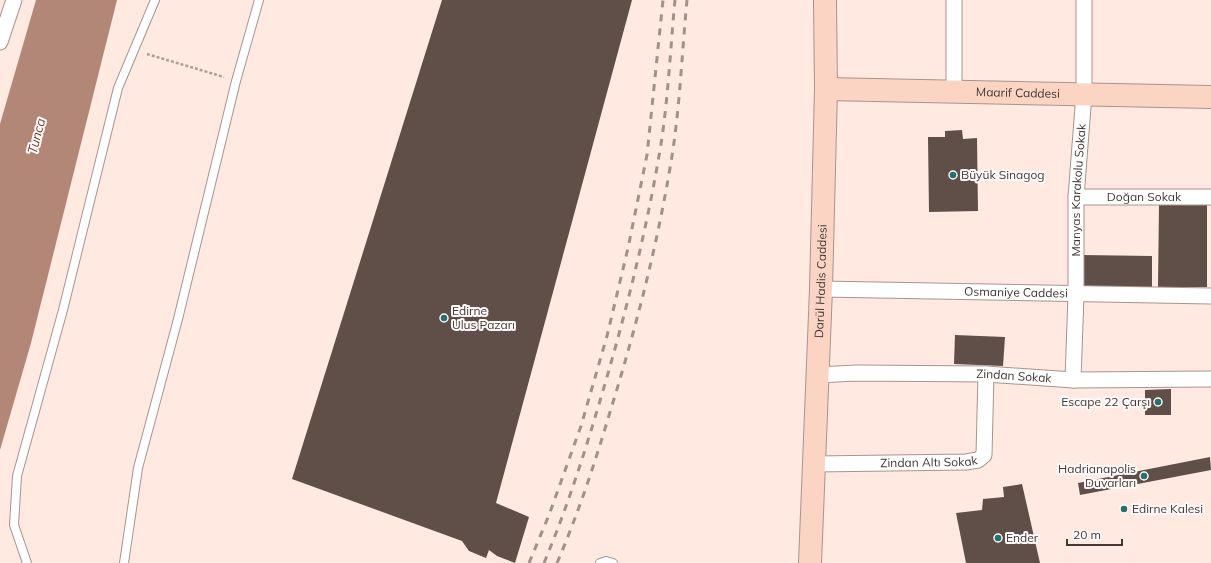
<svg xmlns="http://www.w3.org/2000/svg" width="1211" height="563" viewBox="0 0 1211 563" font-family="Mulish,sans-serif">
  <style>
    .water { fill: #b28778 }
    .building { fill: #604e48 }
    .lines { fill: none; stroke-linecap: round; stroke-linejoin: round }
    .lane-casing { stroke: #a8948d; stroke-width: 10 }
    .street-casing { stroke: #a8948d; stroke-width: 17 }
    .secondary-casing { stroke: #a8948d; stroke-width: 24 }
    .path { stroke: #ae9e98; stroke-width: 2.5; stroke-dasharray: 3 2; stroke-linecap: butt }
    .lane { stroke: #fff; stroke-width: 8 }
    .street { stroke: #fff; stroke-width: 15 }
    .secondary { stroke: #fbd4c4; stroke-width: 22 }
    .rail { stroke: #a0918b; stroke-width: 3; stroke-dasharray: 7 7; stroke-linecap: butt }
    .poi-dot { fill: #256f6c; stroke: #fffaf9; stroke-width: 1.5 }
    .labels { text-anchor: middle; stroke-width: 4; stroke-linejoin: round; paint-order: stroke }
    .street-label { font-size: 12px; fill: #413936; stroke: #fffaf9 }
    .poi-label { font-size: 12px; fill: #413936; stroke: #fffaf9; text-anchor: start }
    .water-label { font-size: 13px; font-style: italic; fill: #783e29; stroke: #fffaf9 }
  </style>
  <rect width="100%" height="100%" fill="#ffe9e1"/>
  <path class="water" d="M36 0H117L31 343 0 450V124Z"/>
  <path class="building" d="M442 0H632L496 503 529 517 515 563 497 556 489 550 486 558 469 551 462 541 292 479Z
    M962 130 963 139 977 138 978 211 929 212 928 137H945V131Z
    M1159 204H1207V287H1158Z
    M1082 255 1152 256V288H1082Z
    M955 335 1005 337 1003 366 954 364Z
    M1171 389V415H1145V390Z
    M1210 457 1211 470 1080 495 1078 483Z
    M1022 484 1040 563H966L956 513 982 510 983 499 1004 497 1003 487Z"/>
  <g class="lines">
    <defs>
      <path id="lane" d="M27 563 14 525 17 476 63 310 118 88 155 0
        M124 563 138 468 178 319 236 81 259 0
        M600 563 606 561 613 563"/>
      <g id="street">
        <path d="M954 0V91"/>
        <path d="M0 42 14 0"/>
        <path id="s1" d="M1076 197H1211"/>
        <path id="s2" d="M821 289 1211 296"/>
        <path id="s3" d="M817 375 857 373 986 374 1073 380 1211 379"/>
        <path id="s4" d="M1073 380 1076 295V197L1084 94V0"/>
        <path id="s5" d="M815 464 966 462 978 460 984 455 986 374"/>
      </g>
      <g id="secondary">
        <path id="s6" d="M826 89 1211 97"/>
        <path id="s7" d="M810 563 821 289 826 89 825 0"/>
      </g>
    </defs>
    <use href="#lane" class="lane-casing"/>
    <use href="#street" class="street-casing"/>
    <use href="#secondary" class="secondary-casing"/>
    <path class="path" d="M147 54 224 77"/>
    <use href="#lane" class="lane"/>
    <use href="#street" class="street"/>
    <use href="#secondary" class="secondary"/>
    <path class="rail" d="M529 563 549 515 581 426 607 336 628 248 647 155 663 0
      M544 563C567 508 585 452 602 394 625 316 645 237 659 156 668 105 670 52 675 0
      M557 563C578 514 595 463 610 412 636 328 658 243 672 156 680 105 682 52 687 0"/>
  </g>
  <g class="poi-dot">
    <circle cx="953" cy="175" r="4"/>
    <circle cx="444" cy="318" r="4"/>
    <circle cx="1158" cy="402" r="4"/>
    <circle cx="1144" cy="476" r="4"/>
    <circle cx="1124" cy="509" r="4"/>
    <circle cx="998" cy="538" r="4"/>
  </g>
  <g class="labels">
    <g class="street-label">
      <text dy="4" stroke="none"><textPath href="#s6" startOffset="192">Maarif Caddesi</textPath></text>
      <text dy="4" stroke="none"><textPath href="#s4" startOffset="190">Manyas Karakolu Sokak</textPath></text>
      <text dy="4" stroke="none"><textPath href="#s1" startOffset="68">Doğan Sokak</textPath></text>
      <text dy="4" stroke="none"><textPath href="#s7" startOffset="282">Darül Hadis Caddesi</textPath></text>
      <text dy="4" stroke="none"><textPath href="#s2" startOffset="195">Osmaniye Caddesi</textPath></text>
      <text dy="4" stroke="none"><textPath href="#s3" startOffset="197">Zindan Sokak</textPath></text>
      <text dy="4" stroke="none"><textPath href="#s5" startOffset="114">Zindan Altı Sokak</textPath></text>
    </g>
    <g class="poi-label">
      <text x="961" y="179">Büyük Sinagog</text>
      <text x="452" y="315">Edirne<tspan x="452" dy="14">Ulus Pazarı</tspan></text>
      <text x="1150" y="406" text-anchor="end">Escape 22 Çarşı</text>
      <text x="1136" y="473" text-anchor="end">Hadrianapolis<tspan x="1136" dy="14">Duvarları</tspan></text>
      <text x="1132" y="513">Edirne Kalesi</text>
      <text x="1006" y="542">Ender</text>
    </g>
    <g class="water-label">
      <text transform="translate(36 136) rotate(-75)" y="5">Tunca</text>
    </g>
  </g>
  <path d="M1067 539v6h55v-6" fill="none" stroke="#413936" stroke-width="2"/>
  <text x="1073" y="539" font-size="12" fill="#413936" stroke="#fffaf9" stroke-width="3" paint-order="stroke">20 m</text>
</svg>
